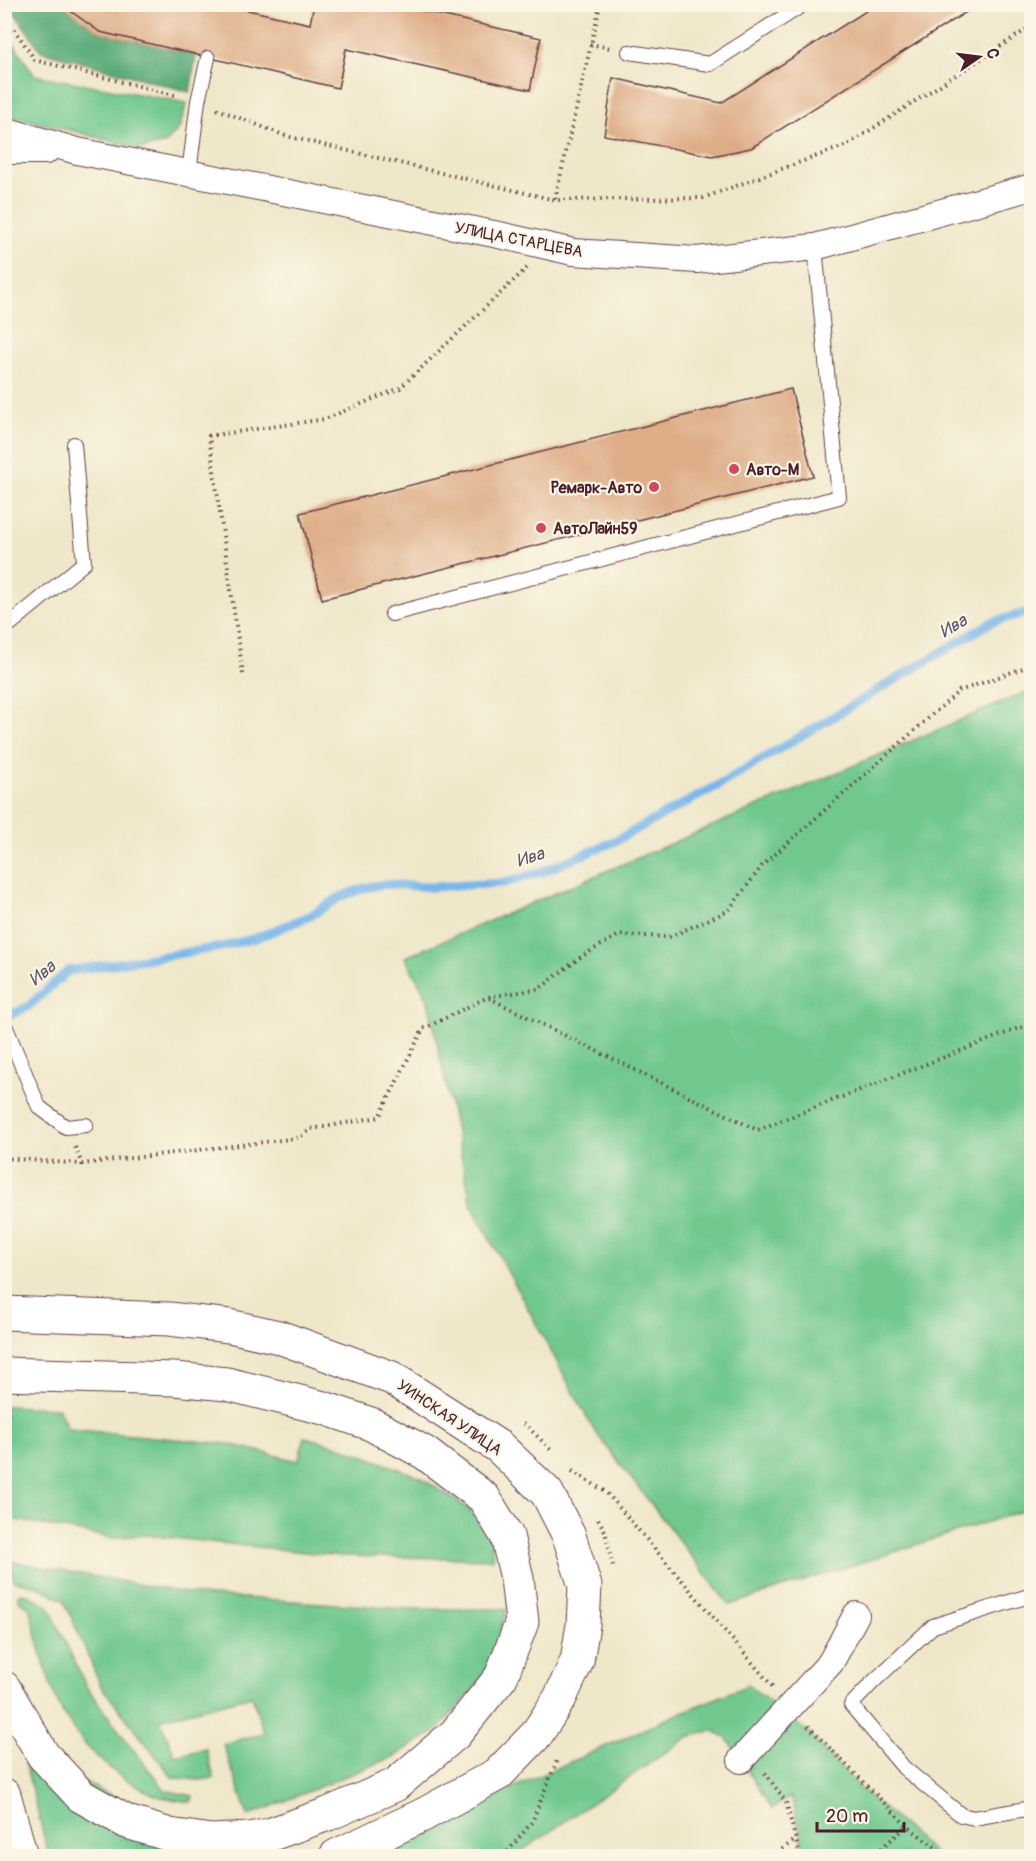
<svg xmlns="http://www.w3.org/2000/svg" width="1036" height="1861" viewBox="0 0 1036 1861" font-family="Pangolin,sans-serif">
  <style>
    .green { fill: #70c88f; stroke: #5d745d; stroke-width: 1.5 }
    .forest { fill: #5cac7a; stroke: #536652; stroke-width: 1.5 }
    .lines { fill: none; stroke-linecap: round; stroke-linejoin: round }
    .stream { stroke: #77b5ea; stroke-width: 9 }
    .building { fill: #dead87 }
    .service-casing { stroke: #633d43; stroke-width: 16 }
    .minor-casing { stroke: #633d43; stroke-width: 28 }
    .secondary-casing { stroke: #633d43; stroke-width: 35 }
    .primary-casing { stroke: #633d43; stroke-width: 35 }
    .path { stroke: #633d43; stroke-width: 4; stroke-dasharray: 1.5 4.5; stroke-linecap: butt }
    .service { stroke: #fff; stroke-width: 14 }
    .minor { stroke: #fff; stroke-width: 26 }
    .secondary { stroke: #fff; stroke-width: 33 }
    .primary { stroke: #fff; stroke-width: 33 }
    .poi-dot { fill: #d1495b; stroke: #fcf5e5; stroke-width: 2 }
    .labels { text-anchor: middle; stroke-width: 4.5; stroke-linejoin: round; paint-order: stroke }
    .street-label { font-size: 16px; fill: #4a1f2b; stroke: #fcf5e5 }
    .poi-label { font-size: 16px; font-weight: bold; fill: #4a1f2b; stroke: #fcf5e5; text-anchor: start }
    .water-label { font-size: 18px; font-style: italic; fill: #5a546e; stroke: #fcf5e5 }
  </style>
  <rect width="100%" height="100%" fill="#fcf5e5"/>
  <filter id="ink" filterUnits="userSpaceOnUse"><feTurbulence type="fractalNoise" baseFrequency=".0167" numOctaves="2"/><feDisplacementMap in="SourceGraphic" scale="12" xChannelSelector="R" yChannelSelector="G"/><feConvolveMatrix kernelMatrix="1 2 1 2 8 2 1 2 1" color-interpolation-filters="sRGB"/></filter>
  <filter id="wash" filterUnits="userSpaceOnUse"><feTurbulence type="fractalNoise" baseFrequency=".008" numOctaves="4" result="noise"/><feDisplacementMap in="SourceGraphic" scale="24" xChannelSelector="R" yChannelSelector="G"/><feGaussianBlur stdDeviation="1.35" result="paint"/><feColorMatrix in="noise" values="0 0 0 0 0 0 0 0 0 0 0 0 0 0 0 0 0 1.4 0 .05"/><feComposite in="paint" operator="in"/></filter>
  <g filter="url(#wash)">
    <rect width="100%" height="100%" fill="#efe7c9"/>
    <path class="green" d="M4 29 34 75 187 103 179 128 166 143 140 149 73 131 5 115Z
      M1031 690V1508L729 1605 594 1430 472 1206 428 1000 405 957Z
      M5 1406 58 1408 68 1429 229 1444 298 1461 305 1437 338 1446 420 1477 469 1509 491 1540 493 1559 341 1556 145 1535 112 1538 5 1518Z
      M9 1561 197 1595 413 1609H507L500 1634 507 1638 508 1649 438 1730 393 1757 248 1816 223 1744 264 1733 252 1696 160 1719 175 1756 206 1749 214 1778 199 1780 173 1778 101 1686 64 1600 35 1585 14 1581Z
      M22 1593 39 1600 49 1607 87 1688 128 1743 165 1790 193 1796 191 1802C180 1800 166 1799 155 1795 108 1775 68 1735 51 1686 42 1660 36 1633 29 1606L20 1602 18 1595Z
      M748 1685 809 1733 859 1787 938 1856H806L791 1796 772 1809 726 1737 713 1731 700 1733 688 1737 526 1848 517 1856H360L678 1714Z
      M41 1760 231 1856H49L25 1763Z"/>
    <path class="forest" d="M9 5H65L69 10 100 32 196 55 190 92 41 51Z"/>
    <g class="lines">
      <path class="stream" d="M4 1018 29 1006 68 971 221 947 256 938 310 916 340 897 364 888 386 884 431 887 504 883 542 872 613 842 717 786 992 622 1032 611"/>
    </g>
    <g id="blocks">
      <path class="building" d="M65 4H221L310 24 314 4H392L541 38 530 90 346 49 338 88 100 32 69 10Z
        M877 4H979L751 148 712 156 604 135 613 78 721 103Z
        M791 389 813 476 322 599 300 513Z"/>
    </g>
  </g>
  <g filter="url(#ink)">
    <use href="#blocks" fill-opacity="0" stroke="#633d43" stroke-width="1.5"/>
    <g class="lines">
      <defs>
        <path id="service" d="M629 52 710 64 804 4
          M189 173 198 101 208 58
          M392 614 839 497 815 247
          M4 629 84 563 74 444
          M4 1023 39 1107 66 1127 86 1125
          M1032 1595 933 1626 874 1681 851 1705 904 1768 961 1815 974 1818 1032 1808"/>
        <path id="minor" d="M4 130 77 151 499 235 573 252 697 260 815 247 1032 187
          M4 151H46
          M741 1760 831 1662 856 1615"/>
        <path id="secondary" d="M4 1795 21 1856"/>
        <path id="primary" d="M4 1313 169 1319 229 1326 279 1337 392 1378 499 1447 547 1493 569 1536 585 1586 583 1625 577 1661 560 1698 536 1735 498 1774 423 1815 336 1856
          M4 1374 174 1379 227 1384 324 1408 371 1424 425 1453 484 1498 507 1536 517 1578 522 1622 501 1677 455 1734 395 1785 328 1814 269 1835 250 1839 212 1841 170 1835 127 1822 81 1796 43 1755 4 1688"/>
      </defs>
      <use href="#service" class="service-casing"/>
      <use href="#minor" class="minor-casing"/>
      <use href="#secondary" class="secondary-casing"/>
      <use href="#primary" class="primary-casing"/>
      <path class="path" d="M4 14 35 60 178 96
        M590 44 610 48
        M217 109 286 136 555 200 703 198 847 145 1032 26
        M555 199 600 6 595 4
        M243 674 209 436 325 419 400 388 527 268
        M489 998 757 1130 1032 1023
        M75 1147 82 1164 298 1138 312 1129 379 1117 423 1029 488 997 539 989 582 956 619 935 669 937 728 911 762 866 959 691 1032 665
        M4 1158 82 1164
        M523 1424 528 1427 552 1451
        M572 1471 606 1492 773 1687
        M598 1519 605 1531 613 1566
        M808 1726 907 1826 947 1856
        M765 1773 786 1802 800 1856
        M504 1856 532 1822 558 1758
        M772 1856 795 1840
        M872 1856 907 1826"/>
      <use href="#service" class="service"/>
      <use href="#minor" class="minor"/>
      <use href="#secondary" class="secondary"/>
      <use href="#primary" class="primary"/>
    </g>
  </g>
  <g class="poi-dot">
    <circle cx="734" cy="469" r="6"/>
    <circle cx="654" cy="487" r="6"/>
    <circle cx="541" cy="528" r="6"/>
  </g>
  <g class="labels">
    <g class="street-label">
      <text transform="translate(519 239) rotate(11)" y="6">УЛИЦА СТАРЦЕВА</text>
      <text transform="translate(450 1417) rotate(34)" y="6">УИНСКАЯ УЛИЦА</text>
    </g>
    <g class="poi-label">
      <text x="746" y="475">Авто-М</text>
      <text x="642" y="493" text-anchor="end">Ремарк-Авто</text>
      <text x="553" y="534">АвтоЛайн59</text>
    </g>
    <g class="water-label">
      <text transform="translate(953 626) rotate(-31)" y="6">Ива</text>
      <text transform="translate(530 857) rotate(-18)" y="6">Ива</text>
      <text transform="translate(42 973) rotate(-40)" y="6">Ива</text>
    </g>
  </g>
  <rect width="1036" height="1861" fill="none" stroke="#fcf5e5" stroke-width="24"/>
  <g transform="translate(979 57) rotate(76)" stroke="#fcf5e5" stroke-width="4.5" paint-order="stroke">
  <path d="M0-4.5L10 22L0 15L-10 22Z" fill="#4a1f2b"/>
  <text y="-9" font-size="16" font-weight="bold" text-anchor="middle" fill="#4a1f2b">С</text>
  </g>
  <path d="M817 1822v9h87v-9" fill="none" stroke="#4a1f2b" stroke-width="3"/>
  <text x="826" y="1822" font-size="18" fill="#4a1f2b" stroke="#fcf5e5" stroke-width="4.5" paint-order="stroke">20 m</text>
</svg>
